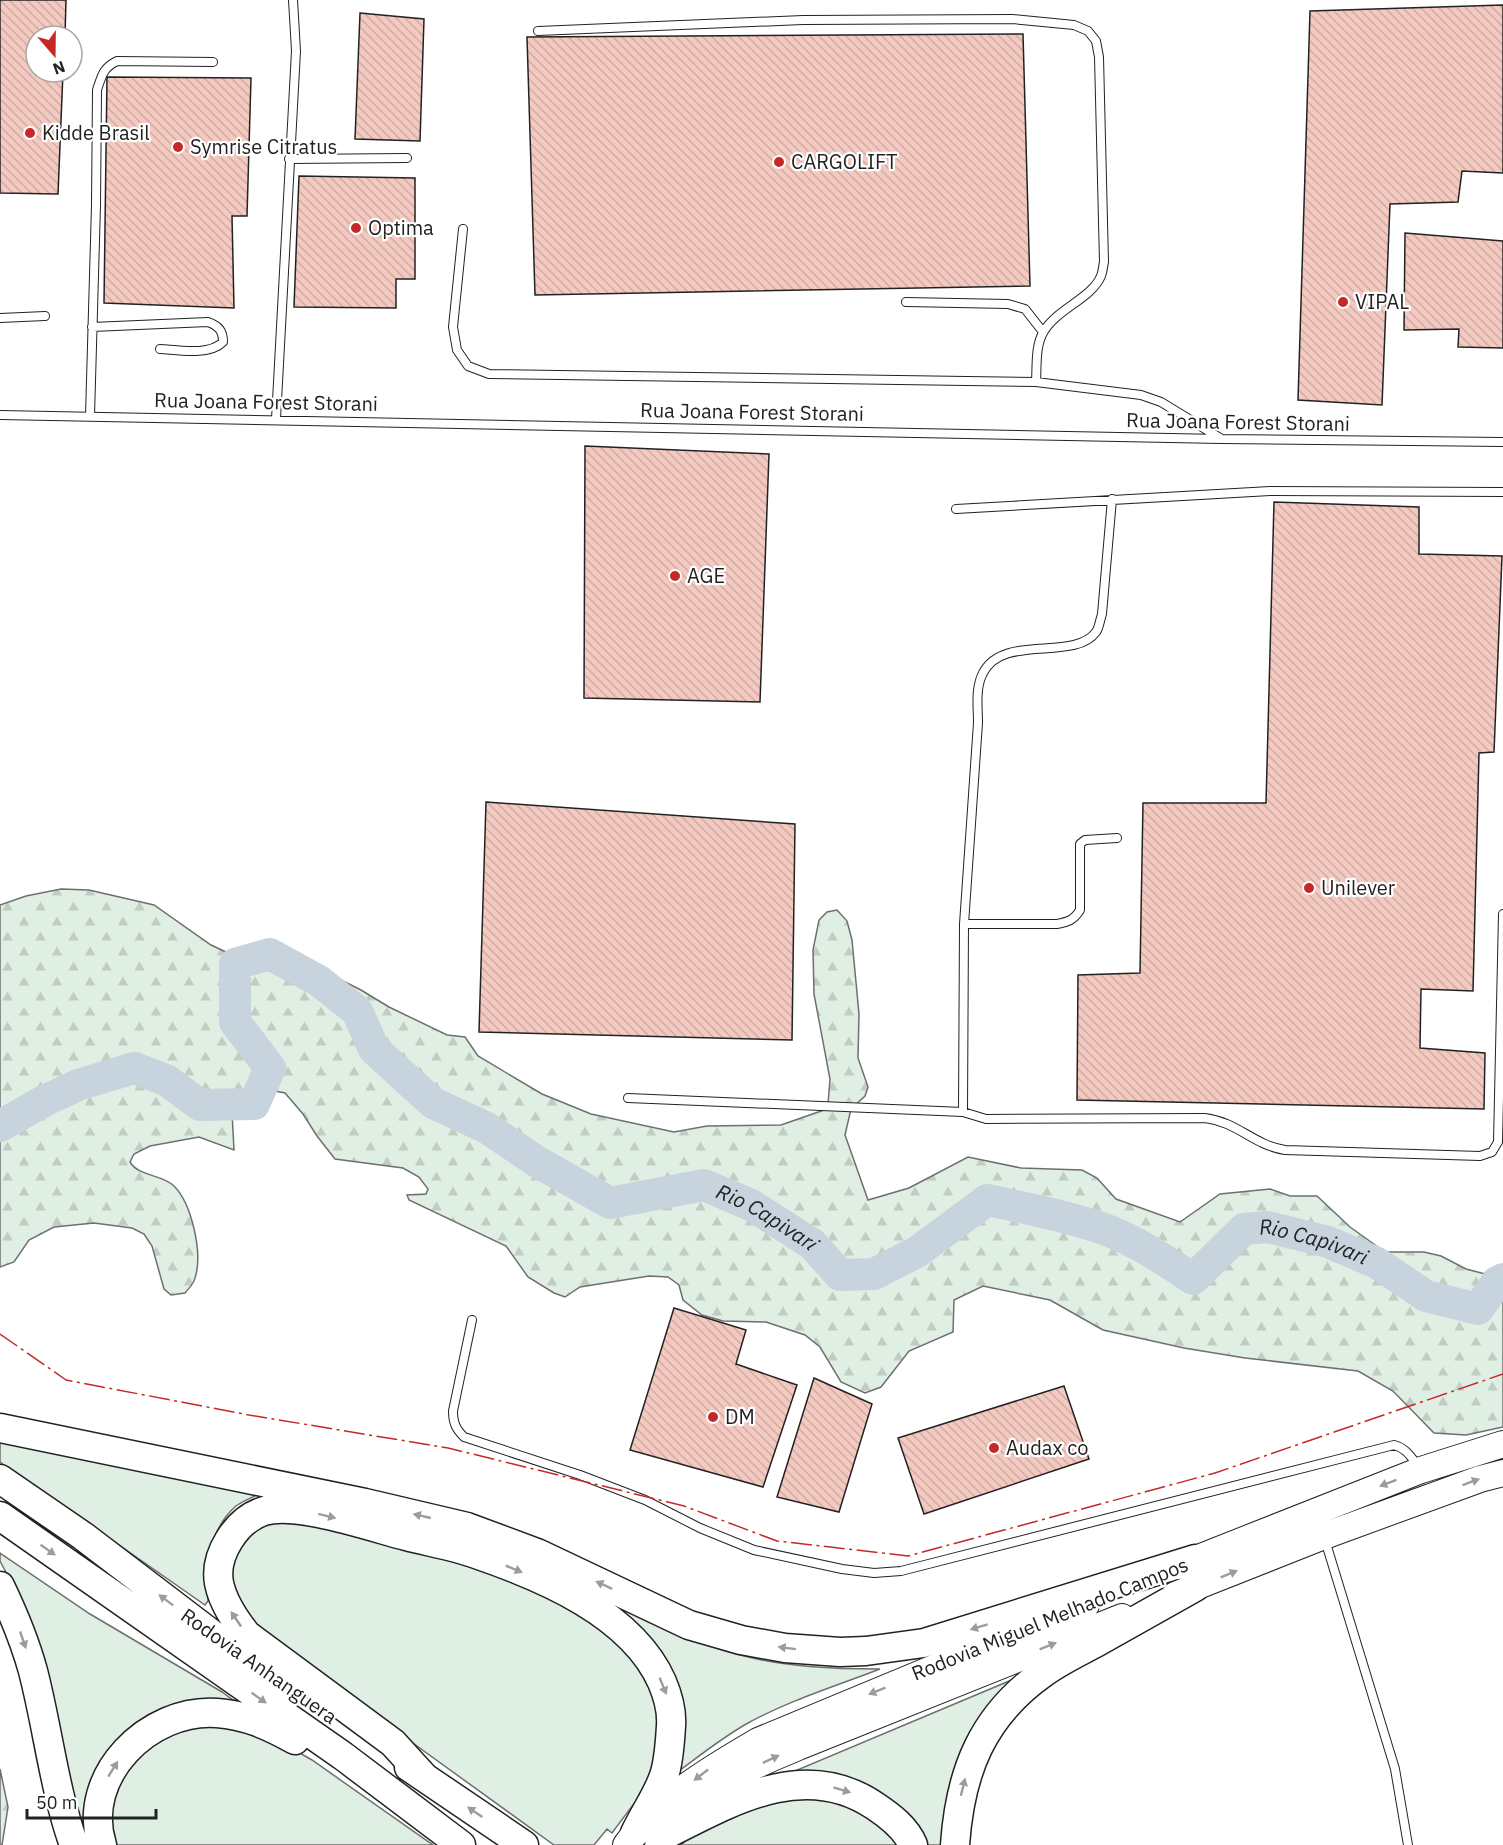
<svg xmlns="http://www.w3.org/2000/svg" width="1503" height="1845" viewBox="0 0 1503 1845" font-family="'IBM Plex Sans',sans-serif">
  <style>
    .green { fill: #e0efe3; stroke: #6f6f6f; stroke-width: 1.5 }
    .forest { fill: url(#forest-firs); stroke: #6f6f6f; stroke-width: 1.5 }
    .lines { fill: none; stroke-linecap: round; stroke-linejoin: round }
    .river { stroke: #c7d3dd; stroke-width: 32 }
    .building { fill: url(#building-back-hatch); stroke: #222; stroke-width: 1.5 }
    .service-casing { stroke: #222; stroke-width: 10 }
    .trunk-casing { stroke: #222; stroke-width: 28 }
    .motorway-casing { stroke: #222; stroke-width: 31 }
    .service { stroke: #fff; stroke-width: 8 }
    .trunk { stroke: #fff; stroke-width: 26 }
    .motorway { stroke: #fff; stroke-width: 28 }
    .power { stroke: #c62828; stroke-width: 1.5; stroke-dasharray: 21 4.5 3 4.5; stroke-linecap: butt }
    .oneway { fill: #9c9c9c }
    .poi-dot { fill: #c62828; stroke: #fff; stroke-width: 2 }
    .labels { text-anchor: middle; stroke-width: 4.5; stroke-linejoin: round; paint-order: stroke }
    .poi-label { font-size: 20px; fill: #222; stroke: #fff; text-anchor: start }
    .street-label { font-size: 20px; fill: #222; stroke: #fff }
    .water-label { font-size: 21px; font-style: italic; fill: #222; stroke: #fff }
  </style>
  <defs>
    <pattern id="forest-firs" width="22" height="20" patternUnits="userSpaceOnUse" patternTransform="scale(1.5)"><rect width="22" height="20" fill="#e0efe3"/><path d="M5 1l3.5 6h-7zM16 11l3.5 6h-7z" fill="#c0cdc2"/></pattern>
    <pattern id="building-back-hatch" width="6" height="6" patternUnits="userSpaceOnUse" patternTransform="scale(1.5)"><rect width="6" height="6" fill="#f3c9c0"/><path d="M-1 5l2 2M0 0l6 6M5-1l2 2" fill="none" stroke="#d0aca5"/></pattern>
  </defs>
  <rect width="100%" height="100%" fill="#fff"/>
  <path class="green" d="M0 1442 261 1493C253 1497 243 1501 236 1506 210 1528 204 1569 208 1601L205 1605 0 1462Z
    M301 1520 462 1561 553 1596 636 1655 658 1697 662 1742 645 1789 612 1833 607 1829 594 1845H554L302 1663 246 1617 229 1581 236 1548 258 1524Z
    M503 1550C542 1569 580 1587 618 1605 658 1625 697 1644 740 1655 786 1667 833 1669 880 1669 836 1686 790 1700 748 1723 721 1738 697 1758 672 1776L661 1664Z
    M0 1553 90 1614 222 1692 244 1708 146 1724 92 1839 82 1845 12 1584 0 1561Z
    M1014 1679 947 1845H922L790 1773Z
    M218 1724 279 1741 312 1760 433 1845H110V1793L138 1754 186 1726Z
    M788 1795 857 1805 900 1845H681L694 1833Z"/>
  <path class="forest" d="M61 889 89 890 154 905 211 945 243 960 298 963 329 974 361 990 389 1007 447 1035 465 1037 478 1056 542 1094 591 1114 674 1132 707 1126 781 1125 824 1110 828 1104 830 1079 814 994 813 950 819 920 827 912 837 910 847 921 852 940 859 1014 858 1058 868 1087 865 1096 851 1109 845 1135 868 1200 909 1188 968 1157 1021 1168 1082 1170 1097 1178 1116 1199 1180 1222 1220 1194 1270 1189 1290 1196H1317L1350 1227 1385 1252H1424L1441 1256 1466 1269 1489 1275 1503 1272V1427L1466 1435 1434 1433 1393 1391 1358 1371 1245 1358 1184 1348 1103 1330 1050 1300 983 1286 954 1300 953 1332 909 1351 881 1387 865 1393 841 1382 820 1347 805 1335 766 1322 723 1321 702 1315 683 1300 679 1285 668 1277 649 1276 580 1287 565 1297 554 1293 528 1277 506 1246 409 1200 407 1195 426 1194 428 1189 419 1177 403 1168 335 1159 317 1136 303 1114 285 1093 256 1087 232 1112 234 1150 199 1137 150 1146 134 1154 130 1162C139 1177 162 1174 174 1186 192 1204 203 1254 195 1278 194 1284 188 1289 185 1293L171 1295 164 1289 152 1246 144 1234 132 1228 94 1223 54 1227 29 1240 14 1262 0 1267V905L26 896Z
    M0 1769 8 1807 2 1845H0Z"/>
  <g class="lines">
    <path class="river" id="s1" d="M0 1126 44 1101 78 1085 134 1068 166 1080 200 1105 254 1104 270 1068 235 1022V964L270 954 319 981 357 1011 374 1049 433 1103 487 1128 536 1161 610 1203 704 1185 751 1205 812 1244 840 1275 874 1274 917 1252 987 1200C1026 1208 1066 1216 1104 1229 1135 1240 1166 1261 1193 1279L1244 1229 1268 1227 1328 1242 1377 1263 1426 1296 1478 1309 1497 1282 1503 1279"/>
  </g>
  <path class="building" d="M0 0H66L65 36H36V72H63L58 194 0 193Z
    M1503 5V173L1462 171 1458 202 1390 204 1382 405 1298 400 1310 11Z
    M360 13 424 19 420 141 355 139Z
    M1023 34 1030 286 535 295 527 37Z
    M107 77 251 78 247 216H232L234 308 104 303Z
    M299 176 415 178V279H396V308L294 307Z
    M1405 233 1503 241V348L1458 347 1459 329 1404 330Z
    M585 446 769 454 760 702 584 698Z
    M1274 502 1419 507V554L1502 556 1494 752 1479 753 1473 991 1421 989 1420 1048 1485 1053 1484 1109 1077 1100 1078 975 1140 973 1143 803H1266Z
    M486 802 795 824 792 1040 479 1032Z
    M674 1308 746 1330 736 1364 797 1385 763 1487 630 1450Z
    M814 1378 872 1404 839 1512 777 1497Z
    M1064 1386 1089 1459 924 1514 898 1438Z"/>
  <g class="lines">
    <defs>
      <path id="service" d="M538 31 803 20 1012 19 1074 25 1088 31 1096 41 1099 57 1104 262C1103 266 1103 271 1101 276 1092 298 1057 309 1044 331 1035 345 1037 366 1036 382
        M289 159 407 158
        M463 229 453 327 457 350 468 366 489 374 1036 382 1141 395 1161 402 1220 438
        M906 302 1008 304 1025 309 1043 332
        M0 318 45 316
        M92 327 208 322C219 326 223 331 223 342 209 356 178 350 160 349
        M0 415 1221 439 1503 442
        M90 416 96 205 97 90C102 75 103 68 117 61L213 62
        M276 419 296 51 293 0
        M1112 499 1102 614C1100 620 1099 628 1096 632 1074 662 1003 633 983 673 975 688 978 707 978 723L964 924 963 1112 986 1119 1205 1118C1238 1122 1253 1145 1285 1150L1480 1156 1492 1152 1498 1142 1503 914
        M956 509 1270 491 1503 492
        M964 924H1057C1068 922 1074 920 1080 910V844L1085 840 1117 838
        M628 1098 963 1112
        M472 1320 453 1411C453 1423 456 1429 464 1437L580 1475 645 1500 700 1528 754 1550 842 1569 874 1573 901 1571 1394 1445C1406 1448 1411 1457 1418 1466
        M1325 1540 1395 1769 1408 1845"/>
      <path id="trunk" d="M1178 1566 1421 1470 1503 1444
        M1175 1595 1324 1536 1480 1479 1503 1473
        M626 1845C659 1799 710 1769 758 1741L1086 1605
        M658 1845C684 1815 716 1788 751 1768 766 1760 782 1754 798 1747L1122 1617"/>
      <path id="motorway" d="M0 1428 365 1503 467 1527 537 1553 689 1625 741 1640 785 1648 840 1652 866 1651 924 1643 1195 1559
        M0 1479 83 1536 230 1648 285 1686
        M0 1516 343 1756 461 1845
        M0 1586C13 1613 25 1642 33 1671 48 1729 54 1789 74 1845
        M409 1767 524 1845
        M424 1777 393 1743 247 1635C235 1620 223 1603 219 1583 214 1555 236 1520 264 1511 296 1501 371 1527 406 1536 429 1542 454 1546 476 1554 543 1577 632 1614 662 1682 668 1696 672 1712 671 1726 670 1742 669 1761 664 1776 657 1796 644 1814 635 1833
        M669 1833C734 1800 806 1759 875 1806 890 1816 906 1828 913 1845
        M102 1845C80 1776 149 1708 217 1713 246 1715 270 1726 295 1740
        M955 1845C960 1772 982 1716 1043 1673 1061 1660 1081 1651 1099 1641 1131 1623 1163 1605 1195 1587"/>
    </defs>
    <use href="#service" class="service-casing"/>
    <use href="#trunk" class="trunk-casing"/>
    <use href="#motorway" class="motorway-casing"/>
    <use href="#service" class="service"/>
    <use href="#trunk" class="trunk"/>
    <use href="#motorway" class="motorway"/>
    <path class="power" d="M0 1334 66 1380 249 1415 448 1448 684 1506 777 1541 908 1556 1215 1473 1503 1374"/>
  </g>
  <defs><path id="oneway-solid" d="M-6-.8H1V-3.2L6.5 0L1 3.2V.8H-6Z" transform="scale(1.5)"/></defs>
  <g class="oneway">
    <use href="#oneway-solid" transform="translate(1471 1482) rotate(-20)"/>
    <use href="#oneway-solid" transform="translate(1388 1483) rotate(159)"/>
    <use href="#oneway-solid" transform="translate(327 1516) rotate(14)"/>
    <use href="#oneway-solid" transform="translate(422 1516) rotate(-167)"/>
    <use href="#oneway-solid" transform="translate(48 1550) rotate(35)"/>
    <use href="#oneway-solid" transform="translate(514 1569) rotate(22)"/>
    <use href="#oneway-solid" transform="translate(1229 1574) rotate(-22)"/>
    <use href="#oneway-solid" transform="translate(604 1585) rotate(-155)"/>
    <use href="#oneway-solid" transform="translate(166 1600) rotate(-143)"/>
    <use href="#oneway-solid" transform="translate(236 1619) rotate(-124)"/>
    <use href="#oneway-solid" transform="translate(979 1627) rotate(163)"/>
    <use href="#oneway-solid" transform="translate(23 1640) rotate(71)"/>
    <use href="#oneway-solid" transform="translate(1048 1646) rotate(-22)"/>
    <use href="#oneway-solid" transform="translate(787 1648) rotate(-173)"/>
    <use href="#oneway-solid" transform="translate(663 1686) rotate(68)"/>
    <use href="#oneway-solid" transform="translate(877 1691) rotate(158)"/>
    <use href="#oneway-solid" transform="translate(259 1698) rotate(35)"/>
    <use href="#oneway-solid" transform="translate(771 1759) rotate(-25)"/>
    <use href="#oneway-solid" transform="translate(113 1769) rotate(-58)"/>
    <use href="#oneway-solid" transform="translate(701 1775) rotate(142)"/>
    <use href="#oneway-solid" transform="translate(963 1787) rotate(-76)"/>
    <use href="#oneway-solid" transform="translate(842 1790) rotate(17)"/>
    <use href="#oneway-solid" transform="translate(475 1812) rotate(-146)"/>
  </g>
  <g class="poi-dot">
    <circle cx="30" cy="133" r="6"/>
    <circle cx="178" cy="147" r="6"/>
    <circle cx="779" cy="162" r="6"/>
    <circle cx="356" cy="228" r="6"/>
    <circle cx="1343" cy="302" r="6"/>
    <circle cx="675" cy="576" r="6"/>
    <circle cx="1309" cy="888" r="6"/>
    <circle cx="713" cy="1417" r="6"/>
    <circle cx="994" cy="1448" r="6"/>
  </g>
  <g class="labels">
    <g class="poi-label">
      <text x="42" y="140">Kidde Brasil</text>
      <text x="190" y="154">Symrise Citratus</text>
      <text x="791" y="169">CARGOLIFT</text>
      <text x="368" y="235">Optima</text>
      <text x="1355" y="309">VIPAL</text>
      <text x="687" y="583">AGE</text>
      <text x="1321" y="895">Unilever</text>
      <text x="725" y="1424">DM</text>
      <text x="1006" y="1455">Audax co</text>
    </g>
    <g class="street-label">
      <text transform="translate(266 402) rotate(1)" y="7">Rua Joana Forest Storani</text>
      <text transform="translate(752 412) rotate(1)" y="7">Rua Joana Forest Storani</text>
      <text transform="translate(1238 422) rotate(1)" y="7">Rua Joana Forest Storani</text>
      <text transform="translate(1050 1619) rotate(-22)" y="7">Rodovia Miguel Melhado Campos</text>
      <text transform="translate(259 1666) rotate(35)" y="7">Rodovia Anhanguera</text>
    </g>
    <g class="water-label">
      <text dy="7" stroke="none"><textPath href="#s1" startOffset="1065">Rio Capivari</textPath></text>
      <text dy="7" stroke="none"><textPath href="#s1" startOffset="1695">Rio Capivari</textPath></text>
    </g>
  </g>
  <g transform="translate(54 54) rotate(160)"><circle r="28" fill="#ffffff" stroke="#a7a7a7" stroke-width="1.5"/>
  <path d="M0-4.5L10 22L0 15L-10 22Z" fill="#c62828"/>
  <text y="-9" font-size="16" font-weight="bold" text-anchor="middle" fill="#222222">N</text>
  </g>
  <path d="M27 1809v9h129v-9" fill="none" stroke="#222222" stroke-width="3"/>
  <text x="36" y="1809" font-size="18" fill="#222222" stroke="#ffffff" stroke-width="4.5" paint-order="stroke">50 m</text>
</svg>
